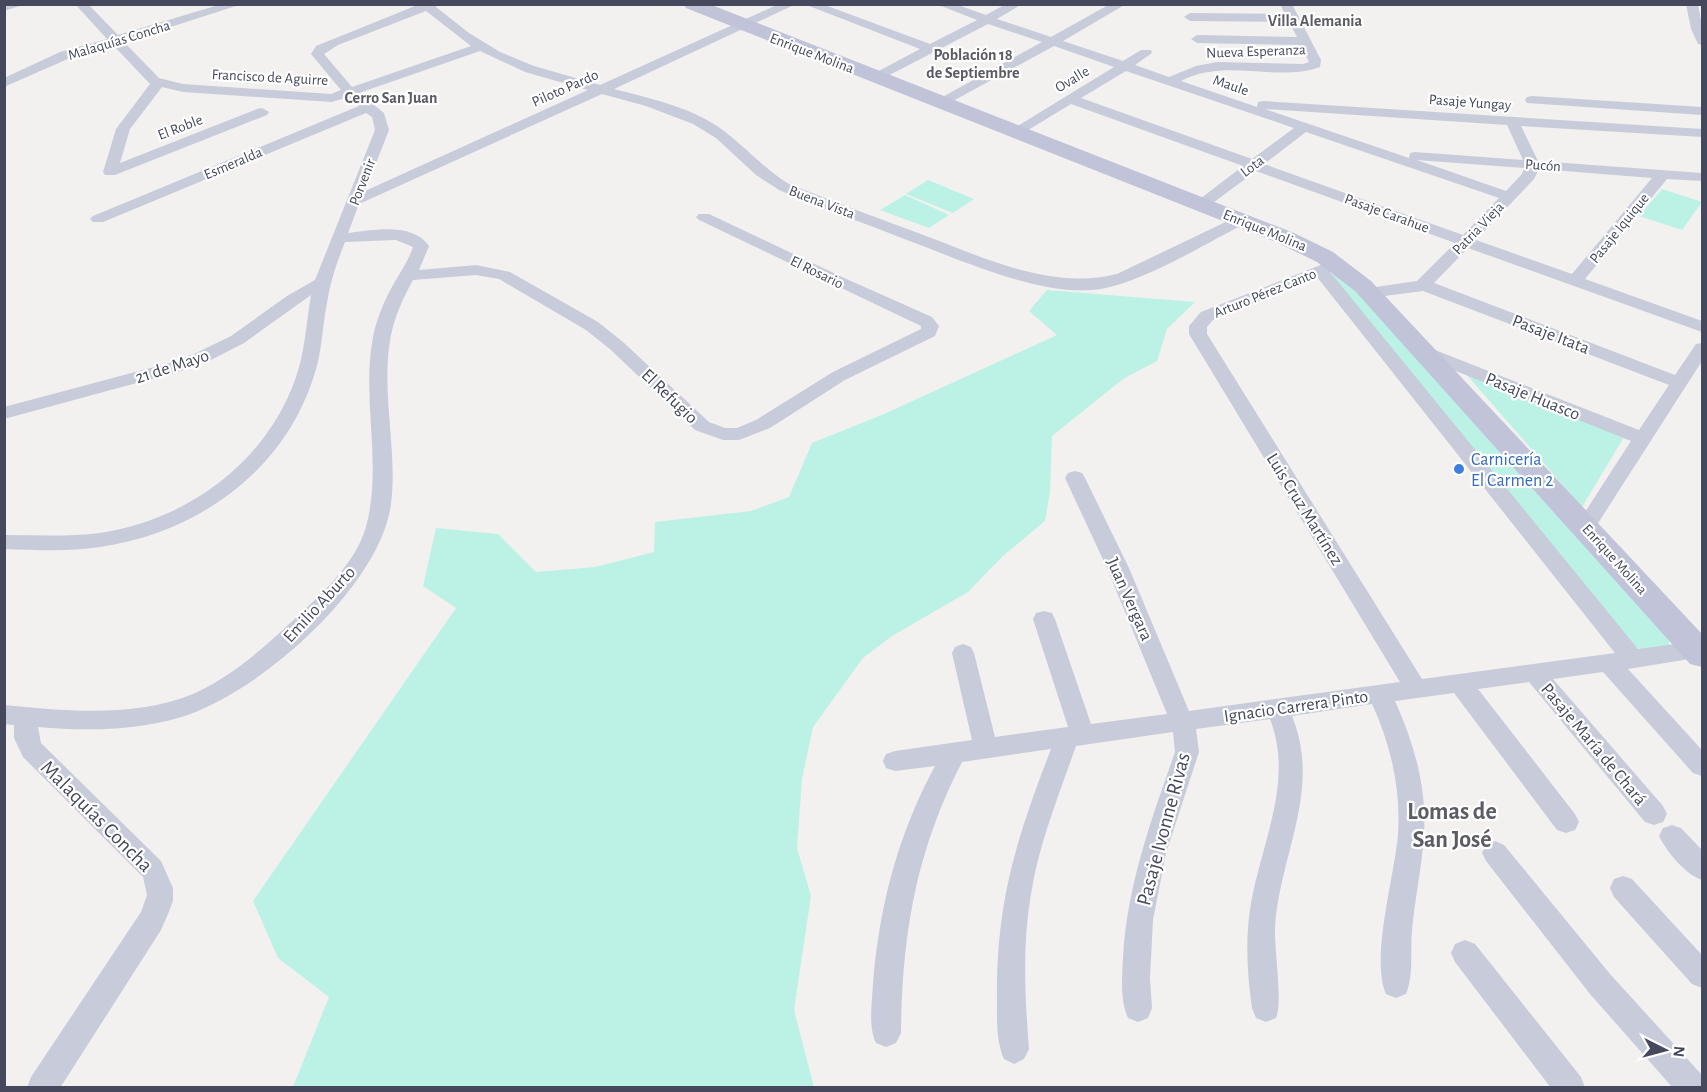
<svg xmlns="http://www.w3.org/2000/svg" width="1707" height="1092" viewBox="0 0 1707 1092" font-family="'Alegreya Sans',sans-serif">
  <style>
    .green { fill: #bcf2e6 }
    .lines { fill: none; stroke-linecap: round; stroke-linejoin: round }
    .minor { fill: #c8cbda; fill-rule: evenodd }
    .secondary { fill: #c1c3d9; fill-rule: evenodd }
    .shop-dot { fill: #3f7fe0; stroke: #fff; stroke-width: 2 }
    .labels { text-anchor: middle; stroke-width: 4.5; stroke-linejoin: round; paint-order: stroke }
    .far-street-label { font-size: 15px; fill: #46495e; stroke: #fff }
    .far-neighbourhood-label { font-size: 16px; font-weight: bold; fill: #5c5c65; stroke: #fff }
    .street-label { font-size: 18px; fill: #46495e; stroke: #fff }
    .shop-label { font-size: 18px; fill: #366cbe; stroke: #fff; text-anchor: start }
    .near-street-label { font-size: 21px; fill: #46495e; stroke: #fff }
    .near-neighbourhood-label { font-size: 24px; font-weight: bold; fill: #5c5c65; stroke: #fff }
  </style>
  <rect width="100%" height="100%" fill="#f2f1ef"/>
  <path class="green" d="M928 180 974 199 953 213 906 194Z
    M1662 189 1702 202 1682 230 1639 216Z
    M905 195 949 215 929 228 880 210Z
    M1339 273 1669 634V646L1643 650 1627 644 1328 275Z
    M1047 290 1195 302 1167 329 1157 361 1123 379 1052 436 1050 492 1045 521 1003 556 968 592 892 636 863 658 813 727 802 779 797 848 811 896 794 1010 814 1087H293L329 997 278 958 253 901 456 608 423 586 436 528 498 534 536 572 595 567 654 552 655 522 751 511 789 497 812 443 884 414 1057 335 1029 311Z
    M1466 374 1624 437 1582 507Z"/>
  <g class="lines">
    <path class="minor" d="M4 4H26L4 11Z
      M75 4H88L118 35 222 4H242L124 42 159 78 183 84 331 94 341 90 311 54 316 46 420 4H438L436 7 469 33 500 52 534 66 600 85 779 4H796L614 89C648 98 687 106 717 126 743 144 763 168 789 184 832 201 875 217 918 233 981 256 1049 291 1117 274L1236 217H1246L1249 220 1246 223C1205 244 1145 281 1101 289 1043 298 961 260 907 240 864 223 821 208 779 190L756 175 716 138 693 124 646 106 602 94 359 204 348 233C374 230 412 222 429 246L419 270 476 265 510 272 598 322 623 342 709 422 725 428H737L756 420 833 372 921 329V326L699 220 696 217 699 214H709L842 277 932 317 939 326 935 336 845 380 770 428 739 440H723L695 430 611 350 586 330 499 279 476 275 413 280C403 298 395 316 391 335 380 391 398 448 391 504 380 588 256 696 178 718 132 731 85 731 38 727L41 743 161 861 173 888V901L168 914 161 930 60 1088H27L31 1077 141 912 147 895 143 877 23 757 14 738V725L4 724V705C66 711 134 718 193 694 234 676 269 643 301 613 327 589 356 561 366 527 383 464 361 400 373 337 377 316 388 292 399 275 404 266 410 257 413 247L396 240 345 242C337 262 330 282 327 303 322 329 322 354 313 379 282 473 196 533 100 547 69 552 36 550 4 549V535C36 535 69 537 100 533 187 520 265 463 295 380 305 353 306 324 311 295L244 343 209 361 181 371 4 419V407L169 363 196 353 231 336 287 296 315 280 375 130 372 117 366 113 103 222H93L90 219 93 216 359 106 348 97 332 102 183 92 162 87 130 129 120 163 257 109 262 108 269 112 267 115 115 175H105L103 172 116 129 150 84 113 45 70 58 4 87V78L60 52 107 39ZM426 11 471 46 352 87 324 54 338 45ZM480 51 525 72 588 90 365 191 389 130 384 113 359 93Z
      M804 4H822L930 44 977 20 936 4H955L986 15 1006 4H1022L997 19 1051 37 1110 4H1126L1063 41 1123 61 1141 50H1151L1152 53 1135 65 1169 77 1196 66 1217 62 1303 64 1309 62 1301 45 1197 43 1191 39 1197 35 1297 37 1289 22 1190 21 1184 17 1190 13 1285 14 1280 4H1292L1321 60 1320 67C1275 83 1226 57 1181 81L1257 107 1258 102 1263 101 1702 129V137L1521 126 1538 161 1702 173V181L1667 179 1585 279 1702 321V332L1468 248 1434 283 1675 375 1696 344 1702 343V361L1593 531 1586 533 1579 531 1576 526 1631 441 1418 356 1415 352 1418 348H1430L1639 430 1669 385 1423 291 1369 298 1361 293 1369 288 1417 281 1455 243 1256 171 1206 208H1196L1193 205 1196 202 1243 166 1071 104 1020 135H1010L1008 132 1114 67 1054 46 942 107 935 103 937 100 1042 42 988 24 876 82 869 78 871 75 920 49ZM1126 71 1294 128 1252 159 1081 98ZM1265 109 1507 125 1523 160 1415 152 1410 153 1409 158ZM1306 132 1499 198 1463 235 1264 164ZM1417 160 1524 168 1522 174 1506 191ZM1539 169 1652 178 1572 274 1476 240 1534 179Z
      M1686 4H1698L1702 26V45L1698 44 1691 29Z
      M1532 96 1702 107V115L1527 103 1525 100 1527 97Z
      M1336 259 1344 264 1330 272 1638 649 1698 641 1702 643V657L1628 669 1702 750V776L1693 773 1603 672 1553 679 1663 806 1667 814 1663 822 1654 825 1645 822 1529 682 1478 689 1575 814 1579 822 1575 830 1566 833 1557 830 1454 693 1395 701C1414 743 1427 788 1424 834 1422 867 1415 898 1412 930 1410 950 1414 975 1406 994L1396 998 1386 994C1370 958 1395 875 1398 834 1401 790 1391 745 1372 704L1292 716C1322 790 1280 853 1275 927 1274 950 1283 1002 1276 1018L1266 1022 1256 1018 1252 1008C1247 973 1245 938 1251 903 1262 841 1294 781 1270 719L1196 729 1199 752 1166 853 1153 920 1150 978 1152 1008 1148 1018 1138 1022 1128 1018C1120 1000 1122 978 1123 958 1127 885 1151 821 1175 752L1173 732 1076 746C1059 795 1039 843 1031 894 1022 945 1025 997 1029 1049L1024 1059 1014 1064 1004 1059C996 1041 997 1020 997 1000 996 902 1016 840 1051 749L962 762C916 851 902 934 901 1033L896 1043 886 1047 876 1043C868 1026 872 1003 873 984 879 907 898 834 935 766L895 771 886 768 883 761 886 754 895 751 972 740 952 653 955 647 963 644 971 647 974 653 995 737 1068 727 1033 619 1036 613 1044 611 1052 613 1055 619 1091 724 1167 714 1107 568 1065 478 1068 473 1075 471 1082 473 1085 478 1129 568 1189 711 1400 682 1189 334V326L1201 312ZM1317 277 1615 653 1422 679 1207 334V327L1213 320Z
      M1672 825 1681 828 1702 850V880C1686 875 1667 852 1659 836L1663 828Z
      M1495 841 1504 845 1610 974 1702 1075V1088H1673L1590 994 1486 861 1482 853 1486 845Z
      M1623 876 1632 879 1702 955V988L1692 984 1614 897 1610 888 1614 879Z
      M1465 940 1475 944 1581 1077 1585 1088H1551L1455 962 1451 953 1455 944Z"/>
    <path class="secondary" d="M684 4H709L1294 233 1333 252 1371 281 1702 634V667L1690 664 1355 291 1317 262 1278 243 686 8Z"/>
  </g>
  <circle class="shop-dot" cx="1459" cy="469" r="6"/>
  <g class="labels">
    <g class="far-street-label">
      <text transform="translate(119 40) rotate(-17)" y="5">Malaquías Concha</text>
      <text transform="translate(1256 51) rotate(-2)" y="5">Nueva Esperanza</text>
      <text transform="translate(812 53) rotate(21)" y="5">Enrique Molina</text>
      <text transform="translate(270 77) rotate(3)" y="5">Francisco de Aguirre</text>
      <text transform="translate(1072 79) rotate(-31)" y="5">Ovalle</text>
      <text transform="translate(1231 85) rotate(19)" y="5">Maule</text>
      <text transform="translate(565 88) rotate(-24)" y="5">Piloto Pardo</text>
      <text transform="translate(1470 102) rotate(4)" y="5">Pasaje Yungay</text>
      <text transform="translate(180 127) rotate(-21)" y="5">El Roble</text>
      <text transform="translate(233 163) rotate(-23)" y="5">Esmeralda</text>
      <text transform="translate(1543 165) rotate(4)" y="5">Pucón</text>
      <text transform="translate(1252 166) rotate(-37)" y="5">Lota</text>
      <text transform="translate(362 182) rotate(-69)" y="5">Porvenir</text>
      <text transform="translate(822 202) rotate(21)" y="5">Buena Vista</text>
      <text transform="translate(1387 213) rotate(20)" y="5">Pasaje Carahue</text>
      <text transform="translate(1478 228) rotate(-46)" y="5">Patria Vieja</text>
      <text transform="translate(1619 228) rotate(-51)" y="5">Pasaje Iquique</text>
      <text transform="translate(1265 230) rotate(22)" y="5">Enrique Molina</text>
      <text transform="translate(817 272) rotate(26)" y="5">El Rosario</text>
      <text transform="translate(1265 293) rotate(-22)" y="5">Arturo Pérez Canto</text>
      <text transform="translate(1615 559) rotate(48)" y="5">Enrique Molina</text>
    </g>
    <g class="far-neighbourhood-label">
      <text x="1315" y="26">Villa Alemania</text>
      <text x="973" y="60">Población 18<tspan x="973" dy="18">de Septiembre</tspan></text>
      <text x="391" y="103">Cerro San Juan</text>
    </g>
    <g class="street-label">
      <text transform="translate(1551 334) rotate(21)" y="6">Pasaje Itata</text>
      <text transform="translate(172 366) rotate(-18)" y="6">21 de Mayo</text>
      <text transform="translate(670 396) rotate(44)" y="6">El Refugio</text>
      <text transform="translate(1533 396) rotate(22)" y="6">Pasaje Huasco</text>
      <text transform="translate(1305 509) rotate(58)" y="6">Luis Cruz Martínez</text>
      <text transform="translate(1130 599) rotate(66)" y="6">Juan Vergara</text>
      <text transform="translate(319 604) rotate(-47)" y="6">Emilio Aburto</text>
      <text transform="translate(1296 706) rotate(-8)" y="6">Ignacio Carrera Pinto</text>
      <text transform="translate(1594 744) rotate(50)" y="6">Pasaje María de Chará</text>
    </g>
    <g class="shop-label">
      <text x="1471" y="465">Carnicería<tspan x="1471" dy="21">El Carmen 2</tspan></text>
    </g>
    <g class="near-street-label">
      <text transform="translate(97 816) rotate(45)" y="7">Malaquías Concha</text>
      <text transform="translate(1163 829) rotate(-75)" y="7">Pasaje Ivonne Rivas</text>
    </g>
    <g class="near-neighbourhood-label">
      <text x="1452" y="819">Lomas de<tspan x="1452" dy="28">San José</tspan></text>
    </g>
  </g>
  <rect width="1707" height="1092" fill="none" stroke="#46495e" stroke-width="12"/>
  <g transform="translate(1665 1050) rotate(96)" stroke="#ffffff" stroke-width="4.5" paint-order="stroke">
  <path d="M0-4.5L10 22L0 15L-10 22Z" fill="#46495e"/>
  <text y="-9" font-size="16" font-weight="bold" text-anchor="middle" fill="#46495e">N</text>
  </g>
</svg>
